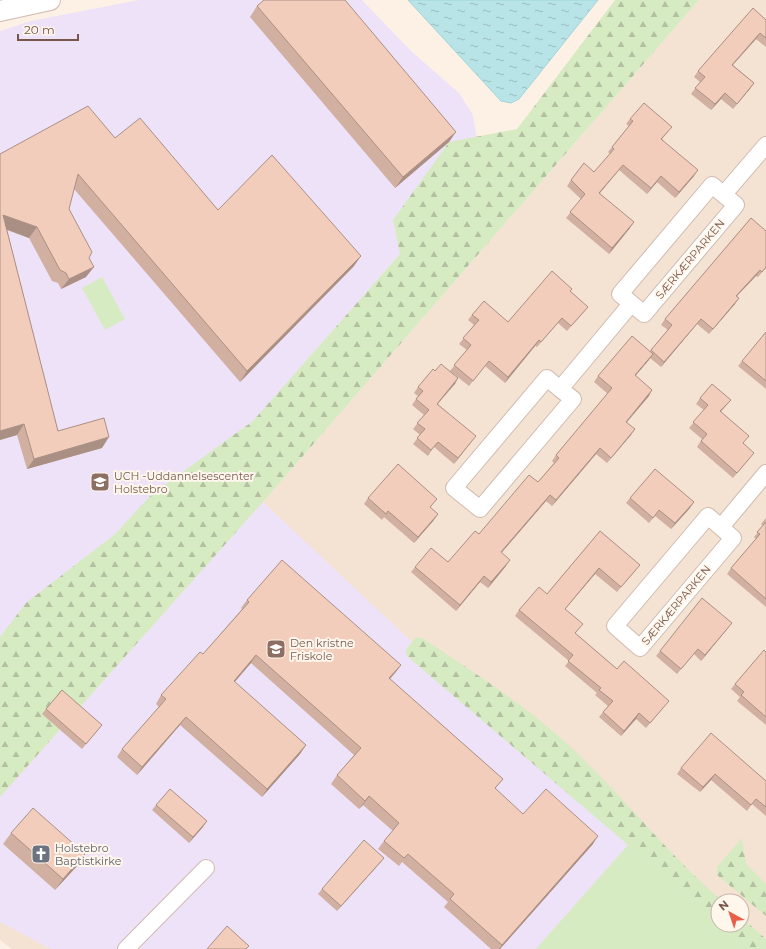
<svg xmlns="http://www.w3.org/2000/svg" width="766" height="949" viewBox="0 0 766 949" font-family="Montserrat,sans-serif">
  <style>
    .residential { fill: #f4e2d3; fill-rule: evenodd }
    .education { fill: #eee2f9 }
    .forest { fill: url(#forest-firs) }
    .garden { fill: #d7ebc3 }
    .water { fill: url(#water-ripples); stroke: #9fd5d9 }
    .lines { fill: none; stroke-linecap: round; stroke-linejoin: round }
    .minor-casing { stroke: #d0baae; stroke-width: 18 }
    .tertiary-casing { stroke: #d0baae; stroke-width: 22 }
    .minor { stroke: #fff; stroke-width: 16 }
    .tertiary { stroke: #fff; stroke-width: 20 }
    .wall { fill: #d1b0a2 }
    .shaded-wall { fill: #aa9084 }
    .building { fill: #f3cdbc; stroke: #aa9084 }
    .labels { text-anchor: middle; stroke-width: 4; stroke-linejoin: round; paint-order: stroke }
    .street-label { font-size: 11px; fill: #76564a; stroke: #fff6ec }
    .education-label { font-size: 11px; fill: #785e54; stroke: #fff6ec; text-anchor: start }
    .worship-label { font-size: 11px; fill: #5b616d; stroke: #fff6ec; text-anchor: start }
  </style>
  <defs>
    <pattern id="forest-firs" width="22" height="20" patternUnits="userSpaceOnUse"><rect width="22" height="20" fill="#d7ebc3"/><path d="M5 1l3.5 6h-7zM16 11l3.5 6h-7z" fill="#b3c1a0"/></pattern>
    <pattern id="water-ripples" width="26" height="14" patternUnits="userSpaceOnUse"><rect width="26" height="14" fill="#b9e4e7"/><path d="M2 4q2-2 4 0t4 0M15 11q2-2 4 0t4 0" fill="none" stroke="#9bbcbd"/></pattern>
  </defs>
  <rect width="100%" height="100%" fill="#fdf1e5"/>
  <path class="residential" d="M699 0H766V949H12L0 940V797L263 502ZM718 901H742V925H718Z"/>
  <path class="education" d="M139 0H362L411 51 459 93 473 115 477 141 400 254 0 709V31L31 21Z
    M263 502 628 845 536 949H51L0 922V797Z"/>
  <path class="forest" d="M615 0H699L263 502 0 797V637L26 603 115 534 152 494 253 421 400 254 393 220 449 142 517 129Z
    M416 637 424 639C476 674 530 708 576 752 626 800 670 856 722 901H718V925L628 845 408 657 405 651Z
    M742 838 746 864 766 884V916L717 875V867Z
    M742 918 766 939V949H745L718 925H742Z"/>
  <path class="garden" d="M102 277 125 319 105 330 82 288Z
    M628 845 745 949H536Z"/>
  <path class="water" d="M408 0H598L519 99 511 103 501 101Z"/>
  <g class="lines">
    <defs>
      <path id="minor" d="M712 185 736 205 644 314 620 294Z
        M724 194 766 145
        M560 389 573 399 480 509 454 488 547 378 560 389 631 304
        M708 516 733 538 640 648 615 626Z
        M721 527 766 473
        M126 949 206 868"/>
      <path id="tertiary" d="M0 11 50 0"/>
    </defs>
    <use href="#minor" class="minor-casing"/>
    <use href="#tertiary" class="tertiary-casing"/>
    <use href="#minor" class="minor"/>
    <use href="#tertiary" class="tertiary"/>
  </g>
  <path class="wall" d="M257 6 449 142 395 188 250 17Z
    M766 20V47L756 39 733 65 754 83 733 109 721 99 711 110 691 94 700 82 694 77 698 71Z
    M630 119 668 132 662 139 694 176 675 198 657 182 647 194 619 170 599 194 630 228 609 254 566 218 581 199 567 186 571 180 594 172 610 154 608 152 629 126 626 124Z
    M115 138 218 210 354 266 240 382 74 189 69 209 89 258 86 277 61 289 58 283 52 281 29 238 7 230 58 431 102 448 27 469 17 435 0 440V154Z
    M751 218 766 268 758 277 756 276 737 296 735 304 709 334 697 324 661 367 650 358 635 376 649 396 626 422 631 435 607 463 596 454 552 506 546 501 501 553 506 566 488 588 480 582 456 611 411 572 415 567 448 562 538 482 554 463 552 461 556 455 608 394 594 382 598 376 650 351 668 330 661 325 665 319Z
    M570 291 588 307 584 312 567 331 558 323 537 347 535 346 505 383 485 366 469 386 450 371 467 350 459 344 474 325 468 320 472 315 508 322Z
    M766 332V389L738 366Z
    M435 371 458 378 438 404 472 441 454 464 434 447 428 456 413 444 420 435 413 429 424 415 412 405 418 396 414 393 418 387Z
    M700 398 731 400 721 412 743 443 750 458 733 478 697 447 702 439 689 428 704 410 696 404Z
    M368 498 433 504 430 508 434 520 414 543 384 517 382 520 364 504Z
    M630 498 690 508 671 529 655 516 649 523 626 503Z
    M766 518V607L727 574 731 568 756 539 754 537 763 526 761 524Z
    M600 531 636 570 617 592 595 574 565 609 579 629 575 633 617 669 665 706 646 728 636 719 621 736 599 717 608 706 595 695 597 693 565 666 569 661 515 616 519 610 547 594Z
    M247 600 401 665 395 673 390 679 503 779 495 789 523 814 593 844 500 949H491L444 907 448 902 402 862 399 866 378 849 384 841 393 831 363 805 359 809 331 784 337 775 354 755 251 663 234 682 306 745 300 754 262 797 180 725 137 775 117 757 122 749 159 707 156 704 161 695 203 654 242 609 241 608Z
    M728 628 701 661 694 654 677 674 656 656 660 651Z
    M766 652V725L737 701 740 697 731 689 735 684Z
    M46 709 98 730 82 749 42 714Z
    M681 768 766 781V816L752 804 747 811 711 780 700 792 677 774Z
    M156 805 203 827 189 843 152 810Z
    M11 833 78 865 55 890 3 844Z
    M384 858 380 863 337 911 318 894 322 889Z"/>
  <path class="shaded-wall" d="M760 33 756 39 728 70 732 65Z
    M754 83 750 89 733 109 737 104Z
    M725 93 721 99 711 110 715 104Z
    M456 132 449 142 395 188 403 177Z
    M623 165 619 170 595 199 599 193Z
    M698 170 694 176 675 198 679 192Z
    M661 176 657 182 647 194 651 188Z
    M3 215 37 227 29 238 0 227Z
    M634 222 630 228 609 254 612 248Z
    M361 256 354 266 240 382 247 371Z
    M94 267 86 277 61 289 69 279Z
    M760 270 756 276 732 301 736 296Z
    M739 298 735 304 709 334 713 329Z
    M701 319 697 324 661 367 664 362Z
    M539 340 535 346 505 383 508 377Z
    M653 354 649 360 631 381 635 375Z
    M458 378 455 384 433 409 437 404Z
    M652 390 649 396 622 428 626 422Z
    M24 424 17 435 0 440V431Z
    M635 429 631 435 607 463 611 458Z
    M476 436 472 441 454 464 458 458Z
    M109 437 102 448 27 469 34 459Z
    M600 448 596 454 552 506 556 500Z
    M550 495 546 501 497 558 501 552Z
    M694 502 690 508 671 529 675 523Z
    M438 514 434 520 414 543 418 537Z
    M510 560 506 566 488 588 491 582Z
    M599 568 595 574 561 614 565 609Z
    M484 576 480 582 456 611 460 605Z
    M732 623 728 628 701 661 705 655Z
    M256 655 251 663 228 690 234 681Z
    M401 665 395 673 383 686 389 678Z
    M639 713 636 719 621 736 624 731Z
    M186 717 180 725 137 775 142 767Z
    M306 745 300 754 262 797 267 789Z
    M715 774 711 780 700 792 703 787Z
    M369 796 363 805 359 809 365 801Z
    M207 821 203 827 189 843 193 837Z
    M598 836 593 844 500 949H499L502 945Z
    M85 854 78 865 55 890 63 879Z
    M384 858 380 863 337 911 341 906Z"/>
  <path class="building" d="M264 0H345L456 132 403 177 257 6Z
    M753 8 766 20V38L760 33 732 65 754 83 737 104 725 93 715 104 695 88 705 77 698 71Z
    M644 103 672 127 661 139 698 170 679 192 661 176 651 188 623 165 599 193 634 222 612 248 570 212 585 194 571 180 584 163 594 172 614 149 612 147 633 121 630 119Z
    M88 106 115 138 140 118 218 210 272 155 361 256 247 371 78 174 69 209 92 252 89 258 94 267 69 279 66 273 60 270 37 227 3 215 58 431 104 418 109 437 34 459 24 424 0 431V154Z
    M751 218 766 231V267L762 272 760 270 736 296 739 298 713 329 701 319 664 362 651 350 672 325 665 319Z
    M552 271 572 289 570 291 588 307 571 326 562 318 541 342 539 340 508 377 489 361 473 381 454 365 471 345 463 338 479 320 472 315 484 301 508 322Z
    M766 332V381L742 361Z
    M632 336 653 354 635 375 652 390 626 422 635 429 611 458 600 448 556 500 550 495 501 552 510 560 491 582 484 576 460 605 415 567 431 548 448 562 475 531 479 534 529 475 538 482 559 458 556 455 612 388 598 376Z
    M441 364 458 378 437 404 476 436 458 458 438 442 431 450 417 438 425 429 417 423 429 410 416 399 423 391 418 387 433 369 435 371Z
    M712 384 731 400 720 411 749 436 743 443 754 453 737 473 701 441 707 434 693 422 708 405 700 398Z
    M398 464 437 499 430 507 438 514 418 537 388 511 386 514 368 498Z
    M655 469 694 502 675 523 659 510 653 518 630 498Z
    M766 522V599L731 568 760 534 757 532Z
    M600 531 640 565 621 587 599 568 565 609 583 624 575 633 617 669 624 661 669 701 650 723 639 713 624 731 603 712 613 701 599 690 601 688 568 661 573 655 519 610 539 587 547 594Z
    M282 560 401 665 389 678 503 779 495 788 523 814 546 789 598 836 502 945 450 899 454 894 408 854 404 858 384 841 399 823 369 796 365 801 337 775 361 748 256 655 234 681 306 745 267 789 186 717 142 767 122 749 166 699 161 695 200 652 203 654 249 602 247 600Z
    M702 598 732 623 705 655 698 649 681 669 660 651Z
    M764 650 766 652V717L741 695 744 692 735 684Z
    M62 690 102 725 86 744 46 709Z
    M711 733 766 781V807L756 799 751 805 715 774 703 787 681 768Z
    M170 789 207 821 193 837 156 805Z
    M33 808 85 854 63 879 11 833Z
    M364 840 384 858 341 906 322 889Z
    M227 926 249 946 246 949H207Z"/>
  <defs>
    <symbol id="school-square" viewBox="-11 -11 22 22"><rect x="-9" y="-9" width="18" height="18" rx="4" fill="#8d6e63" stroke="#fff6ec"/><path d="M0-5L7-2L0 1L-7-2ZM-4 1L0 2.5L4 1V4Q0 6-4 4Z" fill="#fff"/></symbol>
    <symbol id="church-square" viewBox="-11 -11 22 22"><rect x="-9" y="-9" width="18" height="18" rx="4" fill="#6b7280" stroke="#fff6ec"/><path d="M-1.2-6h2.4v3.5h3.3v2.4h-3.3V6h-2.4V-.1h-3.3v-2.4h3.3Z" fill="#fff"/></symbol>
  </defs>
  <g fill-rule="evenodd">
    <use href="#school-square" x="89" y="471" width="22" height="22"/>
    <use href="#school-square" x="265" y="638" width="22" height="22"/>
    <use href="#church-square" x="30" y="843" width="22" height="22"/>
  </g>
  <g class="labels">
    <g class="street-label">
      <text transform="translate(690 259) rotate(-50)" y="4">SÆRKÆRPARKEN</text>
      <text transform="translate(676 605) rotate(-50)" y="4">SÆRKÆRPARKEN</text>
    </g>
    <g class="education-label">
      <text x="114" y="480">UCH -Uddannelsescenter<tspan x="114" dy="13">Holstebro</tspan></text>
      <text x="290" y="647">Den kristne<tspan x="290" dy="13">Friskole</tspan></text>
    </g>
    <g class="worship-label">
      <text x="55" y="852">Holstebro<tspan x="55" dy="13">Baptistkirke</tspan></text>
    </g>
  </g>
  <g transform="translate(730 913) rotate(320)"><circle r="19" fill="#fff6ec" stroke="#c8b6ab"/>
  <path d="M0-3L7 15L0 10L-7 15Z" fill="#e85e48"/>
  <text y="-6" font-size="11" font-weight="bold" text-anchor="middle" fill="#76564a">N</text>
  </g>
  <path d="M18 34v6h60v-6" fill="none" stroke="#76564a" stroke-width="2"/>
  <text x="24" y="34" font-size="12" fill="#76564a" stroke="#fff6ec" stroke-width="3" paint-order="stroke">20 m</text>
</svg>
